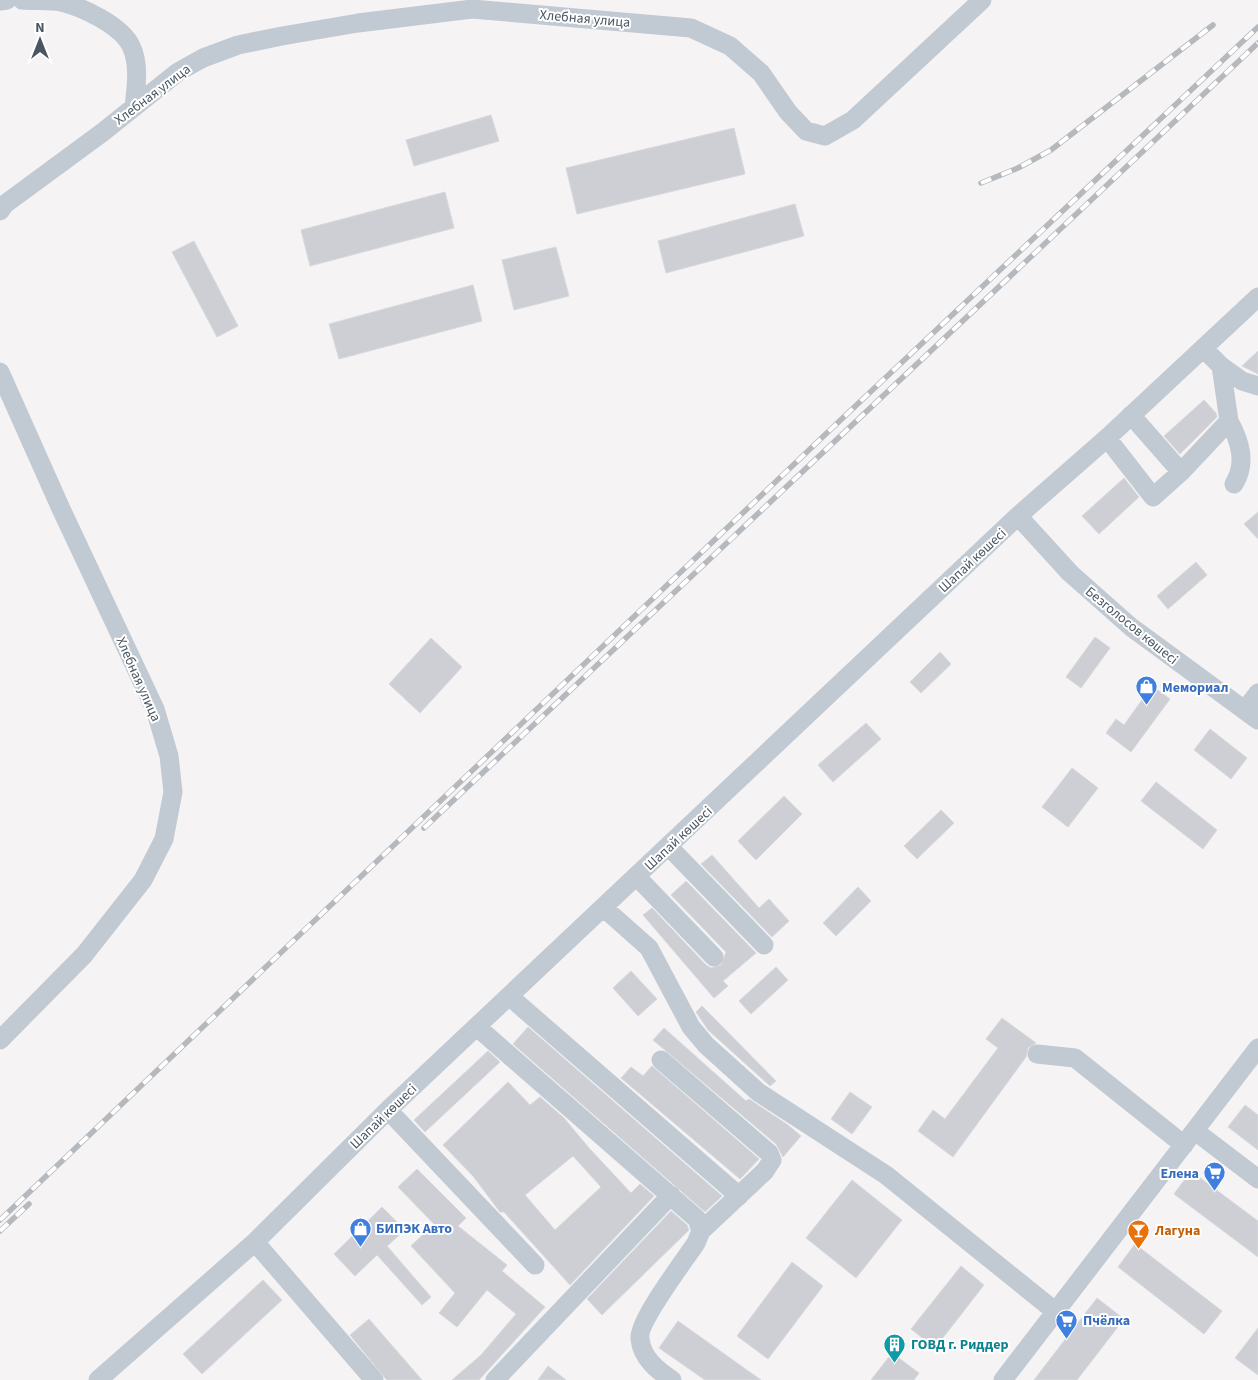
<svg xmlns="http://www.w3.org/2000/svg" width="1258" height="1380" viewBox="0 0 1258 1380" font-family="'Source Sans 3',sans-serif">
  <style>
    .building { fill: #cdcfd5; stroke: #d7d9de; fill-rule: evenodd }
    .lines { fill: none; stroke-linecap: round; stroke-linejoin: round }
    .minor { stroke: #c1cad2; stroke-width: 19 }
    .rail-casing { stroke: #b5b8bd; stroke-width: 5.5 }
    .rail { stroke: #fff; stroke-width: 4; stroke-dasharray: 11; stroke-linecap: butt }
    .labels { text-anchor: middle; stroke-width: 4; stroke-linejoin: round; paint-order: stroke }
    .street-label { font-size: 14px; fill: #4a5661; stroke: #fff }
    .shop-label { font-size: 14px; font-weight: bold; fill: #366cbe; stroke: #fff; text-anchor: start }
    .food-label { font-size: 14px; font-weight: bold; fill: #c56008; stroke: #fff; text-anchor: start }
    .culture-label { font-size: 14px; font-weight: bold; fill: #0d838f; stroke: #fff; text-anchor: start }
  </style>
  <rect width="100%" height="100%" fill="#f5f3f3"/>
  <path class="building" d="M491 115 499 141 414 166 406 140Z
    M734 128 745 174 577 214 566 168Z
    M445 192 454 228 310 266 301 230Z
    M795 204 804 236 666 273 658 241Z
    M194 241 238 326 217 337 172 252Z
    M556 247 569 296 514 310 502 260Z
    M473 285 482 321 339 359 329 324Z
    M1258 351V374L1242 366Z
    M1204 400 1216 413 1217 417 1180 454 1164 436Z
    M1124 478 1139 497 1099 534 1082 516Z
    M1258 512V539L1244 524Z
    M1196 562 1207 575 1168 609 1157 596Z
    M1095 637 1110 648 1081 688 1066 677Z
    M431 638 462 667 420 713 389 684Z
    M940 652 951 664 921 693 910 682Z
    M1152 686 1170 699 1131 752 1106 733 1116 719 1124 725Z
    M866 723 881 739 833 782 818 765Z
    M1210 729 1247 758 1231 779 1194 750Z
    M1072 768 1098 788 1068 827 1042 807Z
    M1156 782 1217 830 1203 849 1141 801Z
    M784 796 802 814 756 860 738 841Z
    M941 810 954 823 917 859 904 846Z
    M712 855 759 908 769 899 789 921 772 937 701 864Z
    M686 881 756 953 723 981 728 986 714 998 643 915 652 908 706 965 711 968 721 965 726 952 671 895Z
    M858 887 871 901 836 936 823 923Z
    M776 967 788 980 751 1014 739 1001Z
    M631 971 657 999 638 1016 613 988Z
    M702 1006 776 1081 770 1086 708 1030 696 1012Z
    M1002 1018 1036 1043 1028 1048 1026 1057 953 1157 918 1131 933 1110 945 1119 998 1048 986 1039Z
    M528 1027 722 1196 705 1212 513 1044Z
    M664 1028 746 1101 749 1099 788 1125 801 1136 783 1157 776 1144 653 1040Z
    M488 1051 500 1062 425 1132 414 1120Z
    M652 1066 759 1159 740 1179 621 1078 631 1067 643 1076Z
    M508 1082 530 1105 540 1097 564 1118 589 1148 631 1193 640 1184 654 1196 570 1285 504 1212H500L473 1176 443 1145ZM573 1156 601 1187 555 1230 525 1195Z
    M850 1092 872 1107 852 1134 831 1119Z
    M1245 1105 1258 1115V1150L1228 1127Z
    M417 1169 466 1218 458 1226 507 1265 502 1271 545 1307 479 1380H452L481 1355 516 1314 487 1290 457 1327 439 1313 455 1293 411 1246 434 1224 398 1187Z
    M1191 1171 1258 1221V1257L1174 1194Z
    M852 1180 902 1220 856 1278 806 1238Z
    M382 1207 405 1230 387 1246 431 1297 422 1305 377 1255 355 1276 334 1254Z
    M671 1211 687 1225 689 1230 602 1315 587 1299Z
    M1135 1244 1222 1311 1204 1334 1118 1267Z
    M792 1262 823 1286 768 1359 737 1336Z
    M961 1266 984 1285 935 1348 911 1329Z
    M263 1280 282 1300 202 1374 183 1354Z
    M1097 1298 1124 1319 1077 1380H1034Z
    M369 1319 422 1380H387L385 1378 350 1335Z
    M678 1321 761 1380H705L659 1348Z
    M1258 1328V1375L1235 1358Z
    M892 1353 919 1373 914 1380H871Z
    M548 1366 566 1380H538Z"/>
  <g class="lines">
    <path class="minor" d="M22 0C35 1 49 0 61 2 82 7 121 25 131 46 140 64 136 88 134 107
      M0 1 7 0
      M0 211 5 204 103 132 178 72 203 58 238 45 282 36 358 23 472 9 691 28 730 46 761 73 788 112 806 131 825 136 853 120 982 0
      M1221 366 1242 381 1258 386
      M0 372 62 511 155 709 169 756 173 792 164 839 143 880 84 955 0 1040
      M1131 415 1181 472 1229 421 1221 366 1203 348
      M1229 421C1240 441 1247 463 1234 484
      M1107 438 1153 497 1181 472
      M1018 516 1070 573 1131 627 1258 720
      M1245 710 1258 693
      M669 847 764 945
      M637 877 714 957
      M604 908 649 948 691 1027 706 1045 758 1092 886 1175 1056 1312
      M510 997 739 1196
      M477 1027 697 1219 701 1231 696 1243C685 1260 637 1322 640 1339 642 1358 657 1370 672 1380
      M1037 1054 1075 1058 1184 1145
      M661 1060 769 1153 772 1160 765 1171 701 1231
      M388 1110 535 1265
      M1195 1131 1258 1179
      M255 1242 374 1380
      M98 1380 255 1242 388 1110 1018 516 1107 438 1258 297
      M495 1380 671 1195
      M1003 1380 1258 1048"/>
    <defs>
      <path id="rail" d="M981 183 1018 168 1051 150 1213 25
        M424 828 1258 43
        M0 1220 830 430 1258 27
        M0 1231 29 1204"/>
    </defs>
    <use href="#rail" class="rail-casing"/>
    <use href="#rail" class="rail"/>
  </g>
  <defs>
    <symbol id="shop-pin" viewBox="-11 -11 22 30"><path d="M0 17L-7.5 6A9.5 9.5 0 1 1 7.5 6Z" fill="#3f7fe0" stroke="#fff"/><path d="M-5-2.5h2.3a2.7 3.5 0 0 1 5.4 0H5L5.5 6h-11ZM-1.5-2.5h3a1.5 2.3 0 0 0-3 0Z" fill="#fff"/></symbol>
    <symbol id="supermarket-pin" viewBox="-11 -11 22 30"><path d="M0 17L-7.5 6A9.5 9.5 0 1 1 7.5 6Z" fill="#3f7fe0" stroke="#fff"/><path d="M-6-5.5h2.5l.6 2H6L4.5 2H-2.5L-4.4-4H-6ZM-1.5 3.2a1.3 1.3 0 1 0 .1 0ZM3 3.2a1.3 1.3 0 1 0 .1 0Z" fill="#fff"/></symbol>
    <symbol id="bar-pin" viewBox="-11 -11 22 30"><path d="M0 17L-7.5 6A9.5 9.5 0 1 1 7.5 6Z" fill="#e8710a" stroke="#fff"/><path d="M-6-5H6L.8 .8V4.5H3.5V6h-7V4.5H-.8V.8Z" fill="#fff"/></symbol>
    <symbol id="building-pin" viewBox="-11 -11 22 30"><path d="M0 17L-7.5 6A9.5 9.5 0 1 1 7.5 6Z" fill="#0f9aa8" stroke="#fff"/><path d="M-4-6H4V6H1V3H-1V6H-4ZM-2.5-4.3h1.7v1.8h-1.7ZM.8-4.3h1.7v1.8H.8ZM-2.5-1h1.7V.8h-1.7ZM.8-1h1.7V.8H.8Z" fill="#fff"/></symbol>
  </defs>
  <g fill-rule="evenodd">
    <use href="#shop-pin" x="1134" y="674" width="25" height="34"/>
    <use href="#supermarket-pin" x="1202" y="1160" width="25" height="34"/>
    <use href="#shop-pin" x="348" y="1216" width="25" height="34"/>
    <use href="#bar-pin" x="1126" y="1218" width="25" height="34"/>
    <use href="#supermarket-pin" x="1054" y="1308" width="25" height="34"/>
    <use href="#building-pin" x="882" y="1332" width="25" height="34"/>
  </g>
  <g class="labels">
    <g class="street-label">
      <text transform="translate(585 18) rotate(5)" y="5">Хлебная улица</text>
      <text transform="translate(152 94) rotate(-37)" y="5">Хлебная улица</text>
      <text transform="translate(972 560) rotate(-43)" y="5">Шапай көшесі</text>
      <text transform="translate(1132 625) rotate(39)" y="5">Безголосов көшесі</text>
      <text transform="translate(139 679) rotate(66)" y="5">Хлебная улица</text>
      <text transform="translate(678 838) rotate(-43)" y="5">Шапай көшесі</text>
      <text transform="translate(383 1116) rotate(-44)" y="5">Шапай көшесі</text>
    </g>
    <g class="shop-label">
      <text x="1162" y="692">Мемориал</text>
      <text x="1199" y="1178" text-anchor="end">Елена</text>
      <text x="376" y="1233">БИПЭК Авто</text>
      <text x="1083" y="1325">Пчёлка</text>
    </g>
    <g class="food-label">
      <text x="1155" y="1235">Лагуна</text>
    </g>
    <g class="culture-label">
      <text x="911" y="1349">ГОВД г. Риддер</text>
    </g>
  </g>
  <g transform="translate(40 40)" stroke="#ffffff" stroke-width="4" paint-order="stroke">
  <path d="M0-4L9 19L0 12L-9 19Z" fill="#4a5661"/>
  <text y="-8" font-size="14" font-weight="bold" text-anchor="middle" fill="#4a5661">N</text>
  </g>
</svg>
